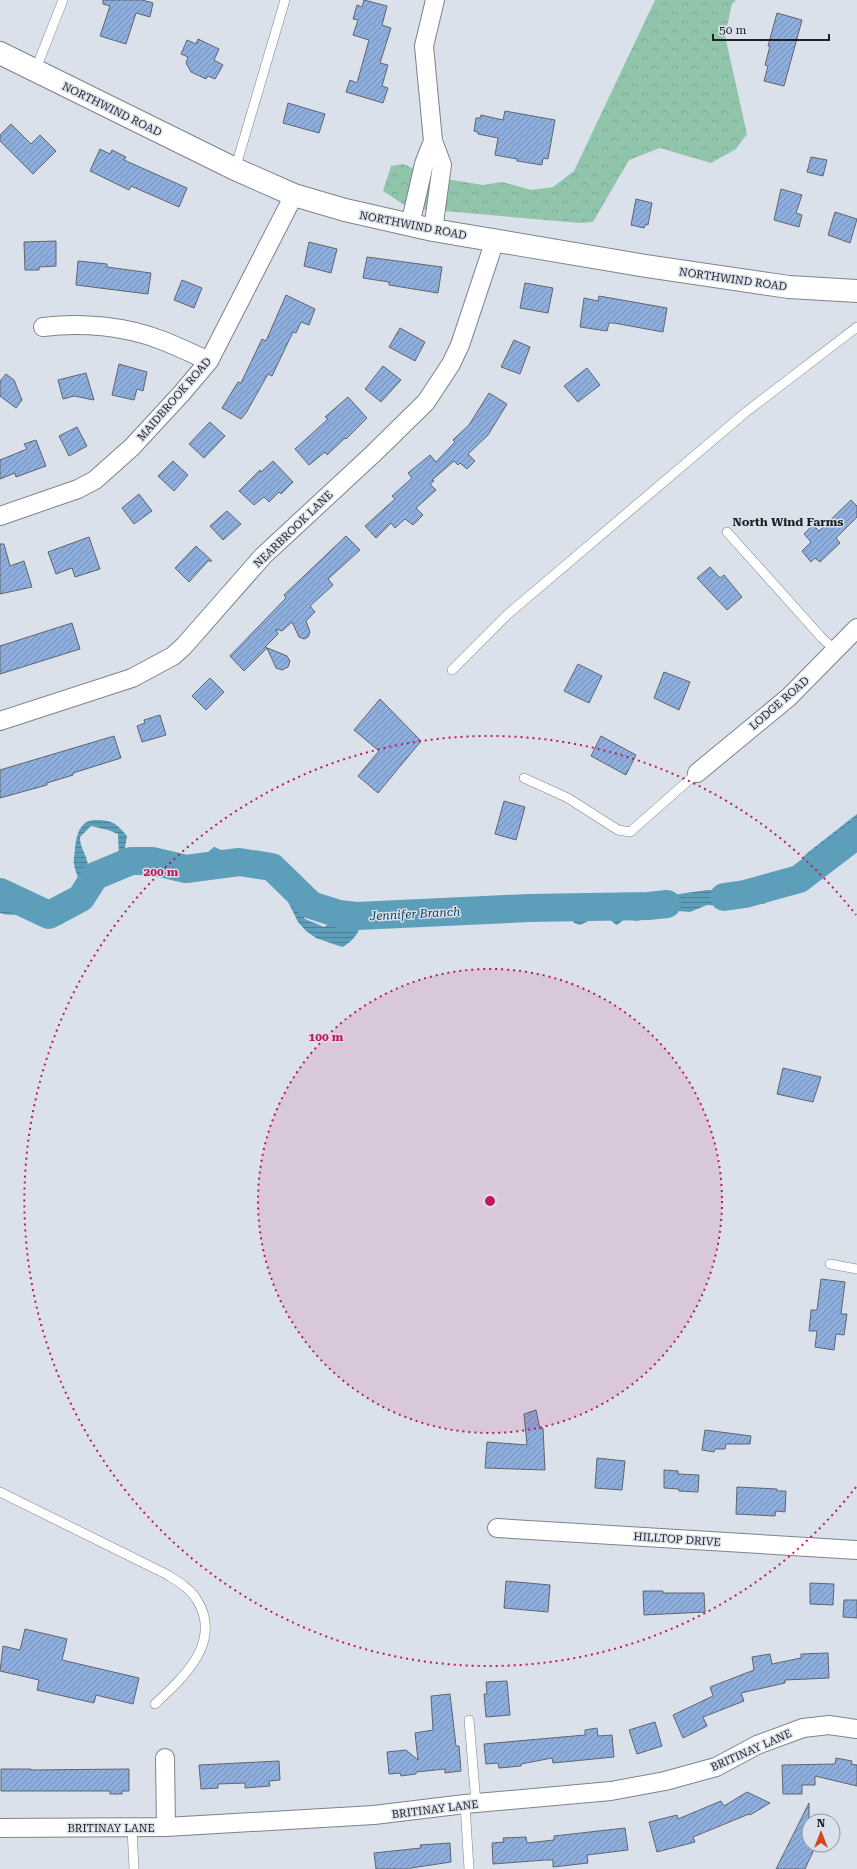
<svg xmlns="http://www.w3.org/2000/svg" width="857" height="1869" viewBox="0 0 857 1869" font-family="'Roboto Serif',serif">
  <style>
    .forest { fill: url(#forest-crowns) }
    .water { fill: url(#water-rules) }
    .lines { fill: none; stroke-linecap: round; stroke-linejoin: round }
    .river { stroke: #5d9eba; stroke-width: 28 }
    .building { fill: url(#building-hatch); stroke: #5f656d }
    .lane-casing { stroke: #7d838b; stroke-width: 10 }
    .street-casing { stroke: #7d838b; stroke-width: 20 }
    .secondary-casing { stroke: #7d838b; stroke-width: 24 }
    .lane { stroke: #fff; stroke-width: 9 }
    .street { stroke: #fff; stroke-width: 18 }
    .secondary { stroke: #fff; stroke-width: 22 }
    .ring { fill: none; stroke: #c2185b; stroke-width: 2; stroke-dasharray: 2 4 }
    .labels { text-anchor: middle; stroke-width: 3; stroke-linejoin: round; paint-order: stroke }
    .street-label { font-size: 11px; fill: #1f2125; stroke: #dbe1eb }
    .neighbourhood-label { font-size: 12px; font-weight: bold; fill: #1f2125; stroke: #dbe1eb }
    .water-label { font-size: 12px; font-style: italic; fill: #013d51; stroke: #dbe1eb }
    .centre { fill: #c2185b; stroke: #dbe1eb; stroke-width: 2 }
    .ring-label { font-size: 12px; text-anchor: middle; font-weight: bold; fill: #c2185b; stroke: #dbe1eb; stroke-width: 3; stroke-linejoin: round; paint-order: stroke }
  </style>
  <defs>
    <pattern id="forest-crowns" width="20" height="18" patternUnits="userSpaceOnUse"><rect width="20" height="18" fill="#91c5ab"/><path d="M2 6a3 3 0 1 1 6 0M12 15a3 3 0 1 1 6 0" fill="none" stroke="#7da993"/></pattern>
    <pattern id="water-rules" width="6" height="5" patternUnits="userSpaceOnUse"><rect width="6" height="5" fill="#5d9eba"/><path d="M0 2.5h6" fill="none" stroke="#4c8097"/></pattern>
    <pattern id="building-hatch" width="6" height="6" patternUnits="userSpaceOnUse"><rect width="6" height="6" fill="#8eaede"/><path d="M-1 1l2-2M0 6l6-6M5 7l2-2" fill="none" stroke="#738db4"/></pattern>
  </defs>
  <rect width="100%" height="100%" fill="#dbe1eb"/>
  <path class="forest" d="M655 0H736L732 4 725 36 747 134 736 149 711 163 660 148 629 160 593 222 580 223 409 208 383 191 391 166 403 164 434 177 483 185 502 182 532 190 553 187 574 171Z"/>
  <path class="water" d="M857 814V821L849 830 824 847 807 875 764 904 742 902 725 906 707 905 690 912 678 911 637 921 625 919 617 925C614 924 613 921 609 920 599 914 589 921 580 925L574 923 570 916 565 915 547 920 526 917 513 920 500 919 495 923 458 916H424L414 911 407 909 385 911 362 920C359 933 355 939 343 947L339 946 316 938 306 931 298 922 273 871 258 859 245 860 228 864 218 870 206 871 187 876 165 877 141 874 130 870 122 864 119 858 118 834 108 830 91 826 80 837C80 845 83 850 86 857 94 883 85 893 70 913 67 918 65 925 58 925 50 925 44 916 36 915 24 913 11 917 0 913V907H9L21 902 39 908 71 903 74 901 80 888C80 879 75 872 74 864 73 858 75 854 75 849 76 836 80 819 96 820 113 820 117 824 127 836L125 848 127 855 135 868 144 872 193 871 200 866 208 852 214 847 229 853 241 855 260 853 267 858 284 875 305 919 324 927 331 922 340 923 359 917 378 906 392 902 425 903 501 910 524 906 551 909 565 906 607 908 635 906 672 895 707 890H716L721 893 742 889H766L778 885 797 867 806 854Z"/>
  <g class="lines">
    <path class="river" d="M0 892 49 915 81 898 95 876 131 861H152L186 869 239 862 272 867 311 905 339 914 357 916 529 908 648 906 667 904
      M724 897 745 894 799 879 857 835"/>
  </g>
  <path class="building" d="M103 0H142L153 3 150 17 136 13 126 44 100 36 110 6 103 4Z
    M364 0 387 6 382 25 391 28 380 63 388 65 382 86 388 88 383 103 346 92 350 80 357 83 369 40 353 35 358 20 353 19 357 5 362 7Z
    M777 13 802 20 784 86 764 81 768 66 765 65 770 46H768Z
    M198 39 219 49 214 60 223 65 215 79 208 76 206 79 191 72 186 63 188 57 181 54 187 40 196 44Z
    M288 103 325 114 319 133 283 123Z
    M505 111 555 120 548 159 543 158 542 165 517 161V159L495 155 498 138 478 134V132L474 131 476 118H480L481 115 503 120Z
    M11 124 31 144 40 135 56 151 33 174 0 141V135Z
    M100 149 110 154 112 150 126 157 124 160 187 188 179 207 131 186 129 190 90 171Z
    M811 157 827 160 823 176 807 172Z
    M781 189 802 195 796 213 802 215 799 227 774 220Z
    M636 199 652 203 648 225 646 224 644 228 631 225Z
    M835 212 857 219 850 243 828 235Z
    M56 241V266L39 267V270H25L24 242Z
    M309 242 337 249 331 273 304 266Z
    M367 257 442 267 438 293 389 285V282L363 278Z
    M78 261 107 264V267L151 273 148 294 76 285Z
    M182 280 202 288 194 308 174 300Z
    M525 283 553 288 548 313 520 308Z
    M286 295 315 309 309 325 301 322 296 333 293 332 272 376 268 374 246 413 241 419 222 408 238 382 241 383 262 339 266 341Z
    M599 296 667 308 663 332 614 323H609L607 331 580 327 584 298 598 301Z
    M400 328 425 342 415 361 389 347Z
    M514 340 530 347 520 374 501 367Z
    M119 364 147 372 143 391 137 389 134 400 112 395Z
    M383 366 401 380 381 402 365 389Z
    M587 368 600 385 578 402 564 386Z
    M86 373 94 400 74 396 63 399 58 380Z
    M6 374 14 380 22 400 16 408 0 396V381Z
    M489 393 507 404 488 435 468 454 475 461 467 469 460 463 458 465 454 461 432 480 434 481 430 484 436 490 416 508 423 515 413 525 405 519 395 528 391 523 376 538 365 526 395 499 392 496 412 478 408 473 430 455 436 462 455 442 453 440 469 425Z
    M348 397 367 418 346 439 345 438 327 455 325 452 309 465 295 449 328 419 325 417Z
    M210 422 225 436 204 458 189 444Z
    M77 427 87 446 69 456 59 436Z
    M36 440 46 466 16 477 15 473 0 479V460L27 449 24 444Z
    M173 461 188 475 174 491 158 476Z
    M273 461 293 482 281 494 279 492 269 502 264 497 254 505 239 491 260 470 261 472Z
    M139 494 152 511 134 524 122 508Z
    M851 500 857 506V517L836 538 840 543 820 562 815 558 811 562 802 551 811 542 804 534 813 525 819 531Z
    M227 511 241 524 223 540 210 526Z
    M346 536 360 550 328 579 333 585 310 606 315 612 306 621 310 632 308 637 304 639 299 637 292 622 282 631 276 629 278 634 265 647 287 656 290 661 288 667 282 670 276 668 267 648 244 671 230 656 286 598 284 595Z
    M89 537 100 569 75 577 72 568 56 574 48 552Z
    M0 544H4L10 566 24 561 32 587 0 594Z
    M196 546 212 561H208L189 582 175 568Z
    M710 567 720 578 724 575 742 597 727 610 697 578Z
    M72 623 80 649 0 674V646Z
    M578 664 602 676 589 703 564 691Z
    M664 672 690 682 679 710 654 698Z
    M210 678 224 692 206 710 192 696Z
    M380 699 421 741 378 793 358 776 379 751 354 730Z
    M160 715 166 735 142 742 137 726 145 723 144 720Z
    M114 736 121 758 73 773V775L47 783V785L0 798V770Z
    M601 736 636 755 626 775 591 756Z
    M504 801 525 807 516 840 495 834Z
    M783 1068 821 1077 813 1102 777 1094Z
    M821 1279 845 1282 841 1314H847L844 1335 836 1334 834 1350 815 1347 817 1331H809L811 1310H817Z
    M536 1410 540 1429 543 1428 545 1470 485 1468 487 1442 527 1445 524 1414Z
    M705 1430 751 1436 750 1444H726L725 1449H715L714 1452 702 1450Z
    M597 1458 625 1461 622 1490 595 1488Z
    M664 1470 678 1471V1474L699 1475 698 1492 679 1491V1489L664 1488Z
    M737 1487 777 1489V1491H786L785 1512 776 1511 775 1516 736 1514Z
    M506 1581 550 1585 548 1612 504 1608Z
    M810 1583 834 1584 833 1605 810 1604Z
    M643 1591H663V1593H704L705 1612 644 1615Z
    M844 1600H857V1618L843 1617Z
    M25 1629 67 1639 62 1660 139 1678 133 1704 96 1695 94 1703 37 1690 39 1680 0 1671 3 1646 20 1650Z
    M828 1653 829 1678 785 1680V1683L741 1693 744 1701 703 1717 707 1726 683 1738 673 1715 713 1696 710 1687 754 1670 752 1657 770 1654 772 1664 801 1658V1654Z
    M507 1681 510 1715 486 1717 484 1694H487L486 1682Z
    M450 1694 456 1746H459L461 1771 445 1773V1769L416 1772V1774L401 1776 400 1773 389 1774 387 1752 406 1750 418 1760 415 1733 433 1730 431 1696Z
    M655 1722 662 1746 637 1754 629 1730Z
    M597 1728 598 1736 612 1735 614 1757 553 1763 552 1758 521 1764V1766L499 1768 498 1763 486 1764 484 1744 585 1735V1730Z
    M836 1758 852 1761 851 1764 857 1765V1786L815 1776V1785H802V1794H783L782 1765 835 1764Z
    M279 1761 280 1780 269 1781 270 1786 245 1788V1783L218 1784V1788L201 1789 199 1765Z
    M1 1769H31V1770L129 1769V1791H122V1794H110V1791H1Z
    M747 1792 770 1803 750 1815 749 1814 693 1837 695 1842 657 1852 649 1822 677 1815 678 1819 721 1801 724 1806Z
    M809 1803V1845H816L805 1869H776Z
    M625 1828 628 1850 587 1855 588 1863 553 1867V1860H545L493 1864 492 1843 504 1842 503 1838 526 1837 527 1843 554 1840V1836Z
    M450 1843 451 1862 411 1868V1869H376L374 1853 421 1848 420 1845Z"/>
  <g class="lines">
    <defs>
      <path id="lane" d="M35 71 63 0
        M235 169 285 0
        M727 532 822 638 835 650
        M452 670 508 614 746 412 857 327
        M524 778 568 798 618 830 630 832 697 773
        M830 1264 857 1269
        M0 1492 166 1574C177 1581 190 1588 197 1600 223 1642 183 1678 155 1704
        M469 1720 476 1803
        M465 1804 469 1869
        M132 1828 134 1869"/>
      <path id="street" d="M410 225 424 164 433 141
        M433 230 442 165 433 141 424 46 435 0
        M43 327C81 322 125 326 161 340 177 346 193 354 209 361
        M0 516 78 489 95 480 132 447 181 394 209 361 294 195
        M0 721 132 678 173 656 184 646 263 556 373 454 426 402 451 364 460 345 495 240
        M697 773 789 697 857 628
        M497 1528 857 1550
        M165 1758 166 1827
        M0 1828 166 1827 374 1815 465 1804 611 1791 665 1781 716 1767 757 1745 803 1728 829 1725 857 1729"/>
      <path id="secondary" d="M0 53 235 169 294 195 345 210 433 230 646 266 789 287 857 291"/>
    </defs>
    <use href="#lane" class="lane-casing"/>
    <use href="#street" class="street-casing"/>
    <use href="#secondary" class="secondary-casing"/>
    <use href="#lane" class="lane"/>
    <use href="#street" class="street"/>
    <use href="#secondary" class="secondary"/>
  </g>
  <circle cx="490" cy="1201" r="232" fill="#c2185b" fill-opacity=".12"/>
  <g class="ring">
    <circle cx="490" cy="1201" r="232"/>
    <path d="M856 1487A465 465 0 1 1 856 915"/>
  </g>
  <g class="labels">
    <g class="street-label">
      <text transform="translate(112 109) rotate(26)" y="4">NORTHWIND ROAD</text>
      <text transform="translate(413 225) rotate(11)" y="4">NORTHWIND ROAD</text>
      <text transform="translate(733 279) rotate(8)" y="4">NORTHWIND ROAD</text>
      <text transform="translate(174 399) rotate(-49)" y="4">MAIDBROOK ROAD</text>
      <text transform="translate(293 529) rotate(-44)" y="4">NEARBROOK LANE</text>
      <text transform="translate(779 703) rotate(-41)" y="4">LODGE ROAD</text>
      <text transform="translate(677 1539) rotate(4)" y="4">HILLTOP DRIVE</text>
      <text transform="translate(751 1750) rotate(-24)" y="4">BRITINAY LANE</text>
      <text transform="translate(435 1809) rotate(-7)" y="4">BRITINAY LANE</text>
      <text x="111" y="1832">BRITINAY LANE</text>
    </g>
    <g class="neighbourhood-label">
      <text x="788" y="526">North Wind Farms</text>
    </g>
    <g class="water-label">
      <text transform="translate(415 914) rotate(-3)" y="4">Jennifer Branch</text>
    </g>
  </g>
  <circle cx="490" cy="1201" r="6" class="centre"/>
  <g class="ring-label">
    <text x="161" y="876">200 m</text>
    <text x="326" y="1041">100 m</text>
  </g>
  <g transform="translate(821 1833)"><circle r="19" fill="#dbe1eb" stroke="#90949c"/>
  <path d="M0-3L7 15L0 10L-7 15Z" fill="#cf461f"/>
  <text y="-6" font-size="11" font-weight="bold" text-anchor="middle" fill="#1f2125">N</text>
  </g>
  <path d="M713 34v6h116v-6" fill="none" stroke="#1f2125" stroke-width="2"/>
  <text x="719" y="34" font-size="12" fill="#1f2125" stroke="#dbe1eb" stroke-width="3" paint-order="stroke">50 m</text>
</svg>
